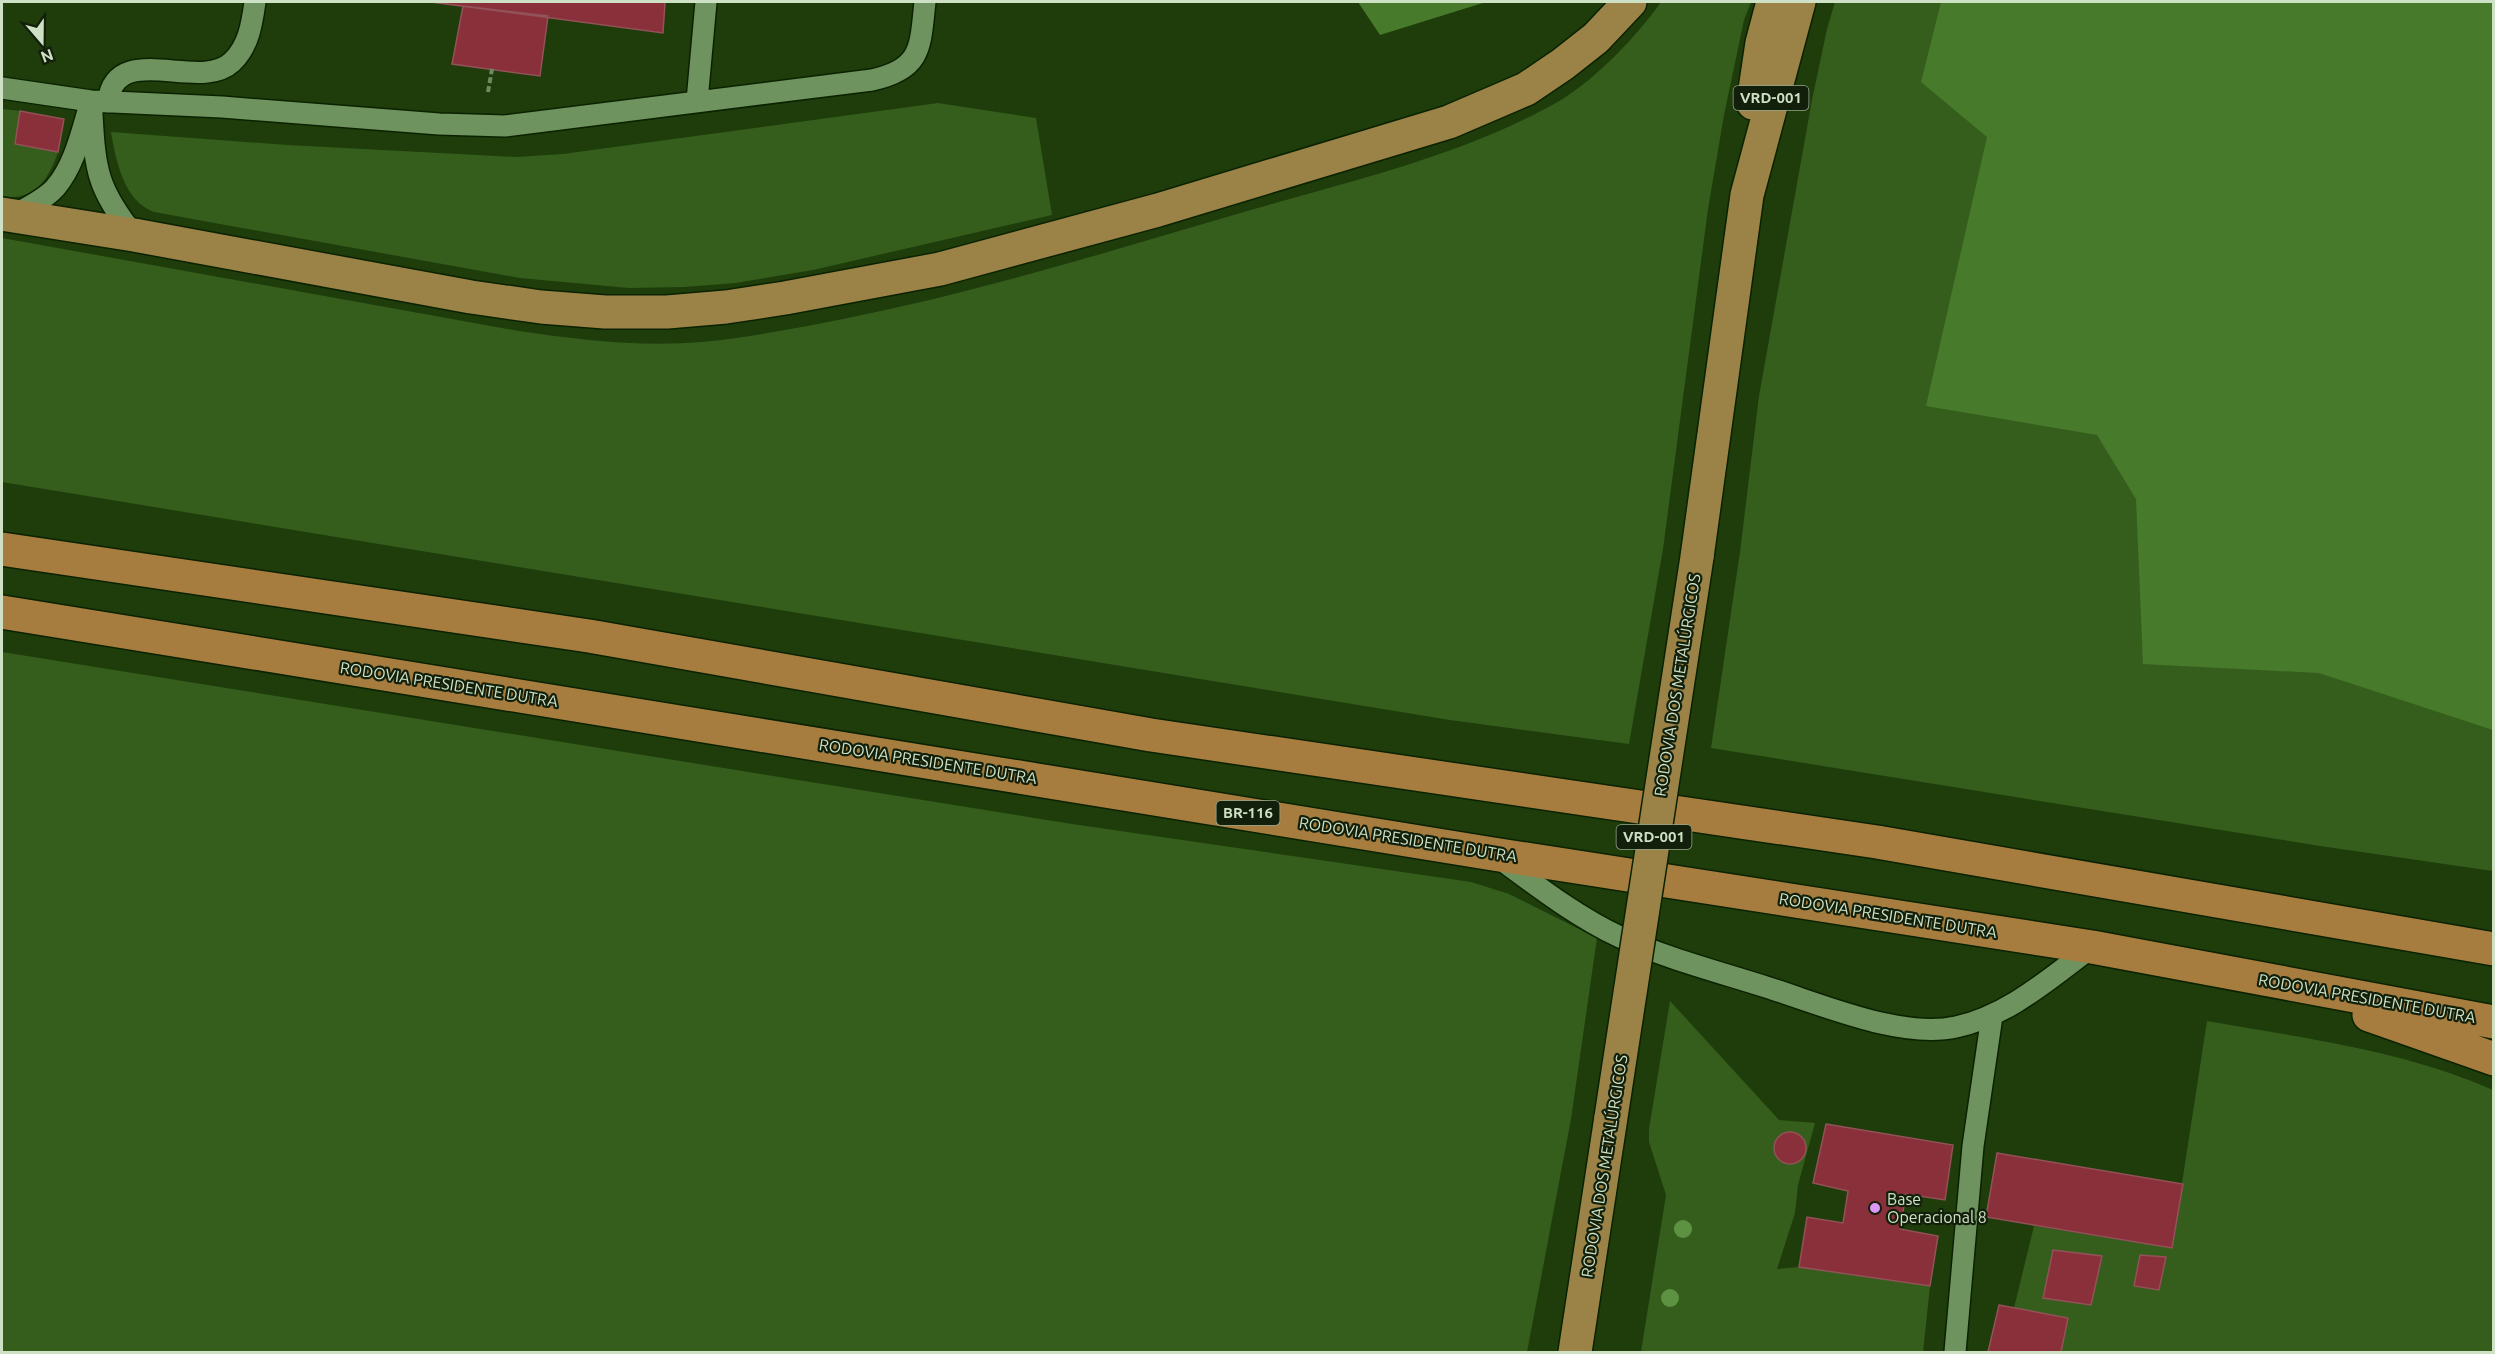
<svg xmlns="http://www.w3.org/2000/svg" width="2495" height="1354" viewBox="0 0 2495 1354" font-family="Ubuntu,sans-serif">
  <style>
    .green { fill: #355e1d }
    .forest { fill: #477a2b }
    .building { fill: #89303b; stroke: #925257; stroke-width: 1.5 }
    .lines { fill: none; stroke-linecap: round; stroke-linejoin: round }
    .service-casing { stroke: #0b2200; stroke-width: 24 }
    .trunk-casing { stroke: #0b2200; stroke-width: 36 }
    .motorway-casing { stroke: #0b2200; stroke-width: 36 }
    .path { stroke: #708a62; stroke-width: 4; stroke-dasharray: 6 3; stroke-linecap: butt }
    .service { stroke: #6f935f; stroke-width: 21 }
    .trunk { stroke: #9b8246; stroke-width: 33 }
    .motorway { stroke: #a67d3f; stroke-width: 33 }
    .trunk-bridge-casing { stroke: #0b2200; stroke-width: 36; stroke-linecap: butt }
    .trunk-bridge { stroke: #9b8246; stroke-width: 33 }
    .tree { fill: #5e9243 }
    .poi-dot { fill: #db99f5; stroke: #12200b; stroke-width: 2 }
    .labels { text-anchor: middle; stroke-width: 4.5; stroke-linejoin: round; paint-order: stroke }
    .shield { fill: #12200b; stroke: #96a78d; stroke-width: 1.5 }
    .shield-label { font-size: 15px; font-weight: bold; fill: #cee1c5 }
    .street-label { font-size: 16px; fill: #cee1c5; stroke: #12200b }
    .poi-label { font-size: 16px; fill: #cee1c5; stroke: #12200b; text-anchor: start }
  </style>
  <rect width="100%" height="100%" fill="#1e3d0b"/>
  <path class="green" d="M1661 2H1751L1744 20 1724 115 1708 209 1663 549 1629 744 1450 720 2 482V238L519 331C580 340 640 347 702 342 752 337 803 327 853 317 985 290 1114 250 1244 212 1350 181 1464 156 1561 100 1597 78 1637 36 1661 2Z
    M1835 2H2493V871L2320 846 1711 748 1740 552 1759 396 1812 100 1827 29Z
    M938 103 1036 118 1052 215 813 270 735 283 685 287 629 288 520 278 154 212C124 201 116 161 111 132L288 145 516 157 563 154Z
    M2 109 20 111 58 152C49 179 34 202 2 196Z
    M2 652 1072 824 1471 882 1509 894 1597 938 1571 1119 1527 1352H2Z
    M1670 1001 1779 1120 1815 1123 1798 1185 1795 1213 1777 1269 1799 1267 1930 1286 1923 1352H1641L1666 1195 1649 1142V1129Z
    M2207 1021C2303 1038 2403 1050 2493 1090V1352H2061L2068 1318 2014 1308 2034 1226 2172 1248Z"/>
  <path class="forest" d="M1358 2H1486L1380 35Z
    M1941 2H2493V730L2319 673 2143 664 2136 499 2097 435 1926 406 1987 137 1921 82Z"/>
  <path class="building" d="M431 2H665L663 33Z
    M463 6 548 16 540 76 452 64Z
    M20 111 64 119 58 152 15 144Z
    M1826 1124 1953 1145 1945 1200 1906 1194 1900 1229 1938 1236 1930 1286 1799 1267 1807 1217 1843 1223 1848 1191 1813 1183Z
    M1774 1148a16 16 0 1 1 32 0a16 16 0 1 1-32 0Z
    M1997 1153 2183 1184 2172 1248 1986 1217Z
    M2053 1250 2102 1256 2091 1305 2043 1298Z
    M2140 1255 2166 1257 2159 1290 2134 1286Z
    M1999 1305 2068 1318 2061 1352H1988Z"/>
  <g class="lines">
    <defs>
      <path id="service" d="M2 88 91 101 222 107 439 124 505 126 872 80C923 69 920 46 925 2
        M697 101 706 2
        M108 102C116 39 199 93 232 62 249 46 252 23 255 2
        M92 114C95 171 98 190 134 235
        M12 216C26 208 44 200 55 188 75 165 82 130 91 101
        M1499 858C1537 886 1577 917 1620 937 1665 958 1719 972 1766 987 1821 1004 1900 1039 1956 1027 2008 1016 2050 978 2092 947
        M1955 1352 1973 1146 1992 1016"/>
      <path id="trunk" d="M1753 103 1762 43 1773 2
        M2 214 134 235 471 297 541 307 605 312H667L726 307 785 298 940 269 1158 210 1449 122 1526 89 1563 64 1596 38 1630 2
        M1697 557 1747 195 1799 2
        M1575 1352 1611 1117"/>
      <path id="motorway" d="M2 549 589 636 1151 735 1877 842 2494 949
        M2 612 1493 854 2092 947 2494 1022
        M2369 1015 2494 1059"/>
    </defs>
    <use href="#service" class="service-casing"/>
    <use href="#trunk" class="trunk-casing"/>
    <use href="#motorway" class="motorway-casing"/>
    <path class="path" d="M488 92 492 69"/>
    <use href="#service" class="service"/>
    <use href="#trunk" class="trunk"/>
    <use href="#motorway" class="motorway"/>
    <defs>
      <path id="trunk-bridge" d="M1611 1117 1697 557"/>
    </defs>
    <use href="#trunk-bridge" class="trunk-bridge-casing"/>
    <use href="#trunk-bridge" class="trunk-bridge"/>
  </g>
  <g class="tree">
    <circle cx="1683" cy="1229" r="9"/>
    <circle cx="1670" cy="1298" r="9"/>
  </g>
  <circle class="poi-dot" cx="1875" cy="1208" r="6"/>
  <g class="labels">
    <g class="shield">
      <rect x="1733.5" y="86" width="75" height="24" rx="4.5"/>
      <rect x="1216.5" y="801" width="63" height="24" rx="4.5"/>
      <rect x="1616.5" y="825" width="75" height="24" rx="4.5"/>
    </g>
    <g class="shield-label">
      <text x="1771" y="103">VRD-001</text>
      <text x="1248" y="818">BR-116</text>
      <text x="1654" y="842">VRD-001</text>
    </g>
    <g class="street-label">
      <text transform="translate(449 684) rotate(9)" y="6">RODOVIA PRESIDENTE DUTRA</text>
      <text transform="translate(1677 685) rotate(-81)" y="6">RODOVIA DOS METALÚRGICOS</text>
      <text transform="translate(928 761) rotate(9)" y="6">RODOVIA PRESIDENTE DUTRA</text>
      <text transform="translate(1408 839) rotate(9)" y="6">RODOVIA PRESIDENTE DUTRA</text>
      <text transform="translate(1888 915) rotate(9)" y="6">RODOVIA PRESIDENTE DUTRA</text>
      <text transform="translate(2367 998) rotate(10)" y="6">RODOVIA PRESIDENTE DUTRA</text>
      <text transform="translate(1604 1166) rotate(-81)" y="6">RODOVIA DOS METALÚRGICOS</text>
    </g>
    <g class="poi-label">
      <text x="1887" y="1205">Base<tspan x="1887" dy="18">Operacional 8</tspan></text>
    </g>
  </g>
  <rect width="2495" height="1354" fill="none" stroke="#cee1c5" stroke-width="6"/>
  <g transform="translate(42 42) rotate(160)" stroke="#12200b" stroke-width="4.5" paint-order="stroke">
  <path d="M0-4.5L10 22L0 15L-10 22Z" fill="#cee1c5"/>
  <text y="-9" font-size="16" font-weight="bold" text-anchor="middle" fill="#cee1c5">N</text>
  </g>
</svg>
